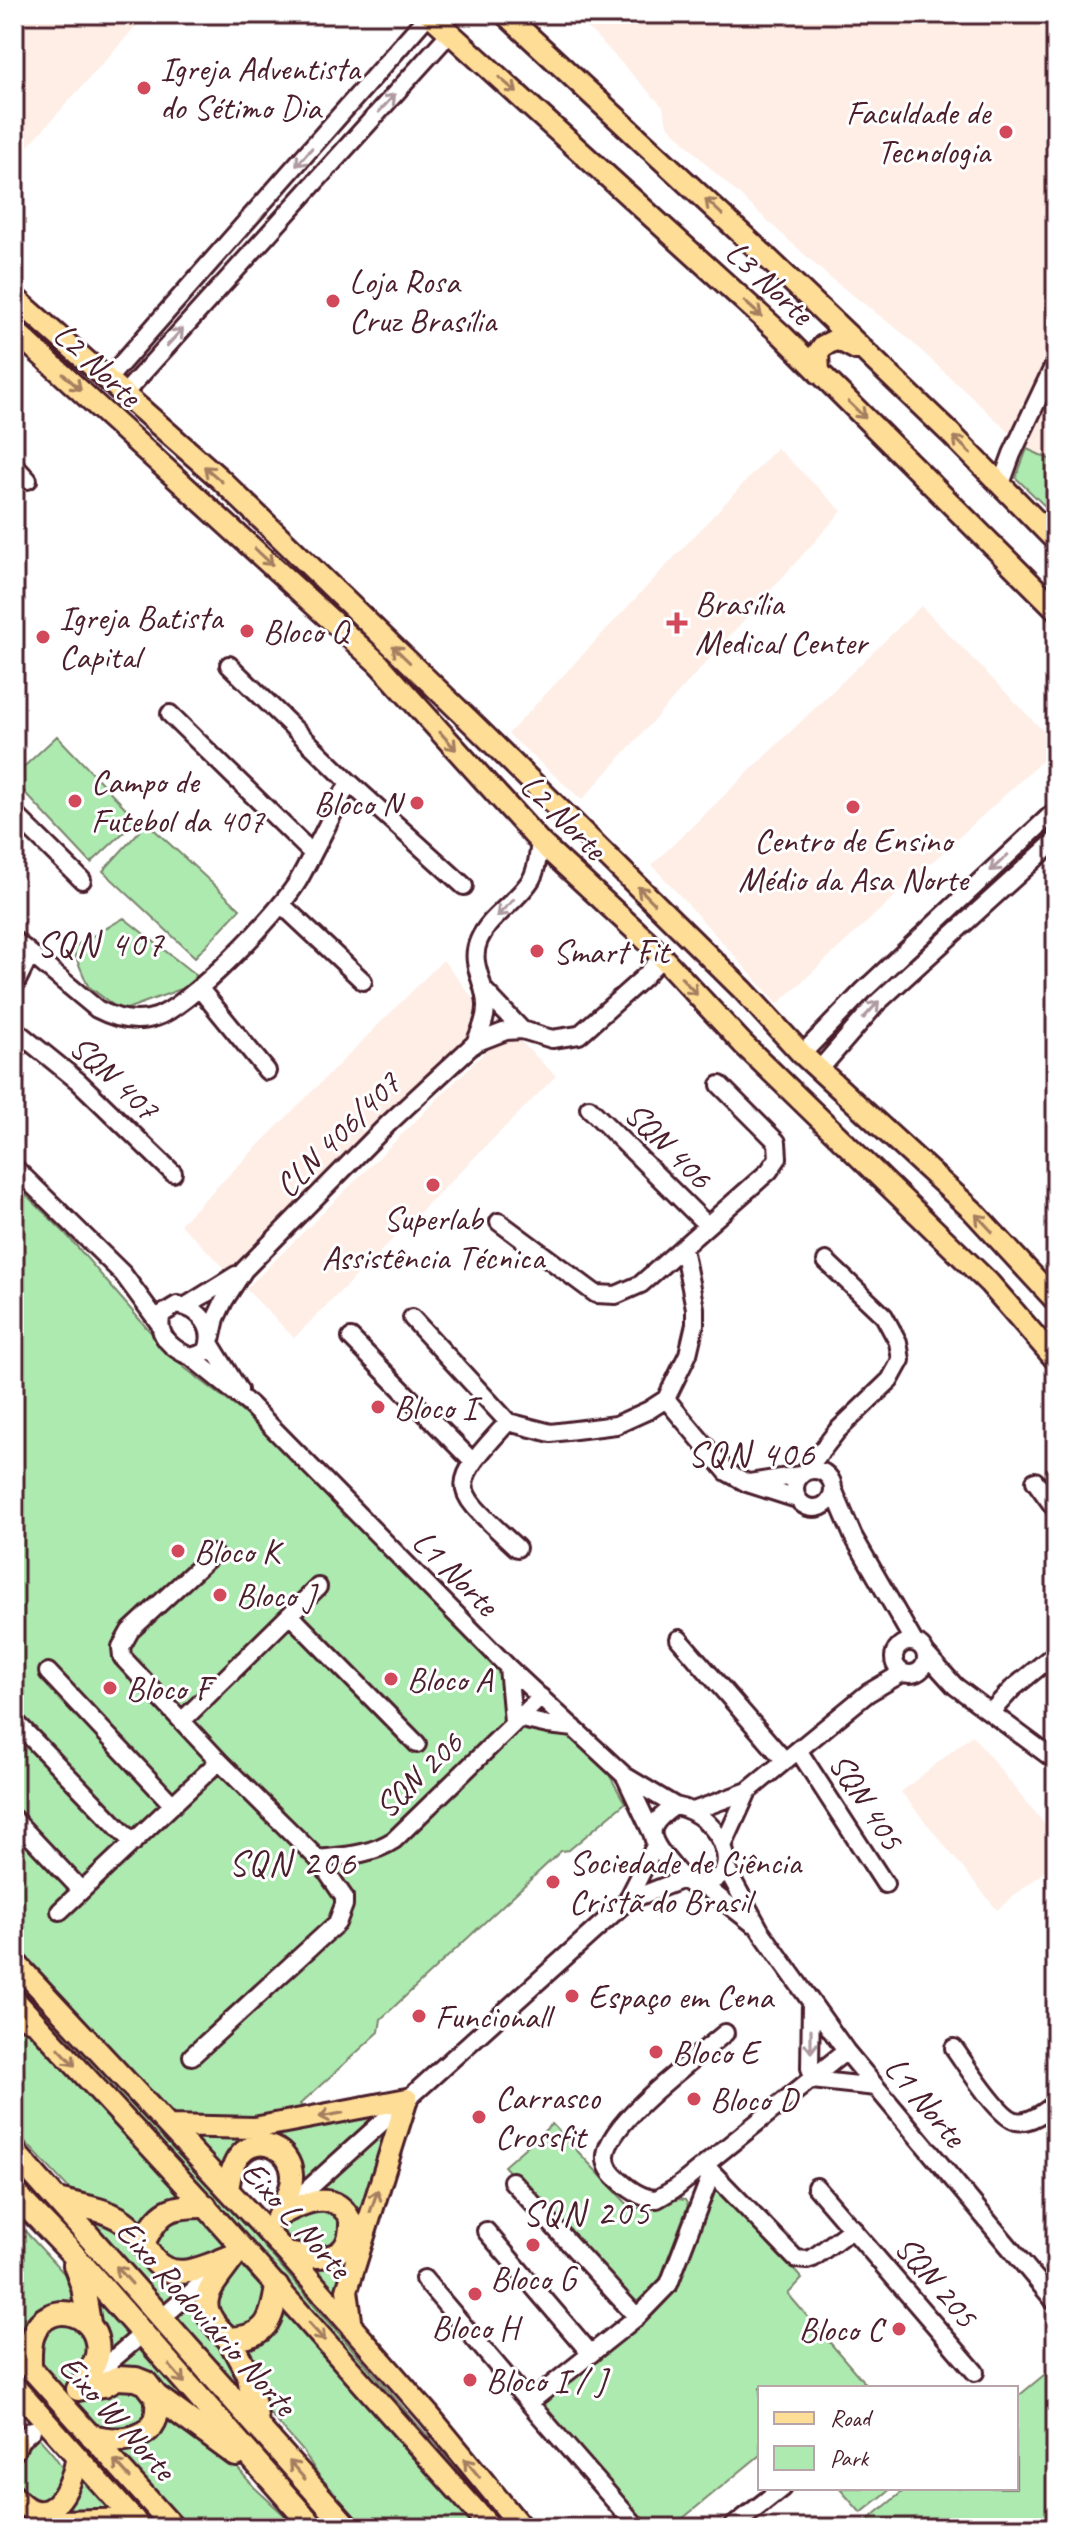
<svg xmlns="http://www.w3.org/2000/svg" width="1070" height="2542" viewBox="0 0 1070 2542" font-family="Caveat,sans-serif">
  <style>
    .built { fill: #feeee6 }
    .green { fill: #adeab0; stroke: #7c846e; stroke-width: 2 }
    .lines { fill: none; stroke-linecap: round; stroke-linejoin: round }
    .minor-casing { stroke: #4a1f2b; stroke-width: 22 }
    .major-casing { stroke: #4a1f2b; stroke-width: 26 }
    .highway-casing { stroke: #4a1f2b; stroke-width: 28 }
    .minor { stroke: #fff; stroke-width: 16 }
    .major { stroke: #fedd96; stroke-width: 20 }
    .highway { stroke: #fedd96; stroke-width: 22 }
    .oneway { stroke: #a47e60 }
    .oneway2 { stroke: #ae9aa0 }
    .poi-dot { fill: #d1495b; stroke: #fff; stroke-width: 3 }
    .labels { text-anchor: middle; stroke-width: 6; stroke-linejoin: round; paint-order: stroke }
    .poi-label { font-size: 34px; fill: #4a1f2b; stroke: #fff; text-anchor: start }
    .street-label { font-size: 34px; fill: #4a1f2b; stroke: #fff }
    .neighbourhood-label { font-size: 36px; letter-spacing: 2px; fill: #4a1f2b; stroke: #fff }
  </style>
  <rect width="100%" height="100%" fill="#fff"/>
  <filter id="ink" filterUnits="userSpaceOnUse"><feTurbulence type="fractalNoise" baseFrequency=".0125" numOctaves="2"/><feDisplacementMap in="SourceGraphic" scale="16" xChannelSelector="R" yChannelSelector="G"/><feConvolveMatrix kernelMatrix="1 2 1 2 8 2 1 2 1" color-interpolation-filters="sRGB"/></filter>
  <g filter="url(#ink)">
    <path class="built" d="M14 14H147L14 162Z
      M569 14H1056V489L1036 457 901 332 829 277 710 168 667 124 663 107 594 34Z
      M777 448 842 511 582 800 508 734Z
      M921 606 1056 744V748L778 1004 652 865Z
      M443 960 483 1011 475 1031 282 1227 231 1274 180 1224Z
      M515 1036 556 1076 294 1338 246 1289 493 1044Z
      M972 1735 1056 1838V1862L997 1910 901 1792Z"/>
    <path class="green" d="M1027 449 1056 462V517L1016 478Z
      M57 736 137 820 91 863 14 781V776Z
      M147 823 240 909 195 957 103 871Z
      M124 918 203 981 121 1011 88 986 72 948Z
      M14 1183 66 1234 146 1327 185 1368 254 1421 503 1670 510 1715 571 1734 607 1771 625 1803 569 1850 561 1851 381 2019 379 2032 300 2104 306 2111 260 2123H172L14 1956Z
      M14 1974 248 2228 507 2528H496L160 2144 14 1987Z
      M14 2017 184 2199 144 2227 75 2195 14 2130Z
      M384 2107 302 2181 298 2154 277 2137 262 2136 226 2180 180 2130 199 2138H232Z
      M398 2114 339 2309 310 2267 326 2266 353 2225 311 2192Z
      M552 2124 630 2207 649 2209 678 2199 685 2200 688 2205 660 2279 637 2302 627 2300 504 2166Z
      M720 2186 802 2279 788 2294 869 2388H760V2455L671 2528H640L527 2398 669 2291 709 2188Z
      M309 2205 331 2209 339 2220 342 2233 331 2250 300 2251 275 2225Z
      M199 2212 226 2248 186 2267 154 2254 156 2222Z
      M83 2214 111 2221 148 2264 197 2275 164 2304Z
      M14 2219 72 2282 83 2313 69 2308 27 2353 14 2339Z
      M239 2263 266 2293 257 2327 220 2328 214 2298Z
      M205 2287 249 2399 174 2315Z
      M90 2291 129 2336 95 2366Z
      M279 2307 333 2368 392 2428 477 2528H360L328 2490 303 2451 263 2406 238 2344Z
      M61 2319 87 2331 86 2363 66 2393C40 2367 36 2368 40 2331Z
      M138 2347 211 2428 142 2377 105 2376Z
      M14 2361 161 2528H148L14 2375Z
      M1056 2365V2528H858L907 2488H1016V2398Z
      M103 2388H142L152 2420 108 2436 76 2404Z
      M161 2414 229 2458 254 2487 298 2528H180L111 2448Z
      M38 2437C51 2452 65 2464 66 2485L40 2504 14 2490V2467Z
      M79 2470 117 2513C83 2504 47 2518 14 2526V2506L43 2514Z
      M839 2488H892L861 2513Z"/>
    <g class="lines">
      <defs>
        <path id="minor" d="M106 381 429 14
          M123 395 449 34
          M14 465 28 480
          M1001 484 1012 454 1056 361
          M229 665 349 782 464 886
          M170 714 312 853
          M14 813 82 880
          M281 904 363 981
          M14 940 97 1009C116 1019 135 1024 156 1017 190 1006 279 913 298 881 316 849 332 815 349 782
          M14 987 30 955
          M200 989 267 1071
          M485 991 522 1030
          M14 1029 78 1081 173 1173
          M475 1043C480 1032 486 1020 486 1007 487 984 468 964 479 940 490 915 518 902 532 878 538 867 538 854 540 842
          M802 1054 864 990 1056 810
          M820 1069 877 1003 1056 840
          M589 1108 707 1225
          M14 1167 123 1274 159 1323
          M499 1222 596 1294 616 1295 641 1284 769 1171 778 1158 777 1142 720 1085
          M177 1305C201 1308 217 1330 206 1352L191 1357C172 1349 155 1335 162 1314Z
          M186 1306 236 1275
          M412 1318 508 1422 551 1433 616 1425 649 1410 666 1399 688 1354 695 1324V1308L683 1248
          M212 1336 216 1318 224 1301 244 1270 388 1124 475 1043 506 1031 522 1030 552 1039 579 1035 644 977 662 957
          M351 1338 472 1461
          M210 1343 239 1390
          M191 1357 249 1404 508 1667 625 1776 675 1806
          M666 1399 727 1472 747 1483 797 1499
          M508 1422C445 1490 452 1487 517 1548
          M795 1489a19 19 0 1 1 38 0a19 19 0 1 1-38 0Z
          M805 1472 837 1431 890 1380 901 1360 898 1342 884 1316 826 1261
          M1035 1481 1056 1510
          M749 1483 800 1475
          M833 1489 853 1536 914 1642
          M290 1615 417 1744
          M679 1639 785 1761
          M894 1658a16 16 0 1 1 32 0a16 16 0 1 1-32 0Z
          M926 1654 955 1686 1056 1761
          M508 1667 513 1721
          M48 1672 173 1805
          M991 1712 1012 1689 1056 1653
          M517 1718 548 1725 574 1728
          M14 1720 133 1843
          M182 1721 318 1587
          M798 1750 885 1884
          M625 1776 652 1833
          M675 1806C723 1814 753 1887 690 1884 681 1878 675 1869 668 1861 646 1835 647 1825 675 1806Z
          M693 1811 748 1791 868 1693 902 1673
          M14 1819 81 1890
          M723 1846 748 1791
          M318 1859C345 1856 371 1855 394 1840L541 1697
          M725 1866 760 1930 846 2051 1056 2303
          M703 1885 752 1923
          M627 1901 655 1846
          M60 1911 219 1761
          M811 2003 810 2068 814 2078
          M725 2033C697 2057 609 2121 606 2155 605 2166 611 2174 620 2181 630 2190 643 2199 657 2199L676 2188 846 2051
          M954 2048C965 2063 998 2117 1016 2121 1030 2124 1046 2111 1056 2103
          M192 2056 337 1923 344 1905V1897L318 1859 219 1761 122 1657 121 1647 130 1631 213 1554
          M812 2080 876 2087
          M706 2166 796 2259 807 2260 813 2258 853 2228
          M512 2181 637 2317
          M816 2187 975 2372
          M286 2209 627 1901 683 1879
          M486 2231 591 2354
          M424 2279 529 2403 638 2528
          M171 2310 217 2270
          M91 2378 133 2342
          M529 2403 637 2317 669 2284 712 2172
          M14 2446 32 2430
          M731 2528 782 2488"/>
        <path id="major" d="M429 14 782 335 1056 609
          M505 14 759 250 950 433 1056 541
          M14 297 219 478 472 723 743 990 802 1054 972 1210 1056 1301
          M14 330 379 664 540 842 648 942 743 1044 989 1283 1056 1360
          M819 373 818 353 823 346 837 339 856 349
          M14 1961 287 2253 429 2415 522 2528
          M14 1999 205 2206 491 2528
          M169 2126 254 2128 407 2099 347 2290 352 2328
          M228 2190C230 2177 232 2163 241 2154 260 2134 291 2149 292 2175 293 2189 283 2204 277 2217
          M277 2217C300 2204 334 2187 350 2219 352 2265 319 2259 287 2253
          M14 2350 174 2528
          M14 2386 141 2528
          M14 2450 17 2443
          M14 2496C49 2536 72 2489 77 2456
          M29 2528 60 2521 134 2519"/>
        <path id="highway" d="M14 2011 32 2020
          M14 2152 348 2528
          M14 2193 71 2252 314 2528
          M58 2200C80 2206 110 2209 128 2225 139 2234 145 2249 154 2260 175 2285 211 2264 235 2255
          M143 2243C160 2210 168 2206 205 2206
          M234 2256C208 2292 190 2304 229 2339 267 2338 272 2320 277 2287
          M75 2265 83 2287 89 2323
          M229 2339 249 2376 257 2423
          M30 2367C30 2357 29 2345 33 2335 48 2296 104 2313 97 2356 94 2368 85 2379 78 2389
          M78 2389 104 2385 117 2378 136 2379 146 2383 156 2396 236 2455
          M92 2436C123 2444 165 2440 156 2396"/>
      </defs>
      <use href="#minor" class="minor-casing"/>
      <use href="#major" class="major-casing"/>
      <use href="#highway" class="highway-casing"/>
      <use href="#minor" class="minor"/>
      <use href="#major" class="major"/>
      <use href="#highway" class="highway"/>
    </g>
    <defs><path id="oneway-shaft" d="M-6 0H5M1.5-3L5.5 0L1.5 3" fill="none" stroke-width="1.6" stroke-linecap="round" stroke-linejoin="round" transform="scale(2)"/></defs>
    <g class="oneway">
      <use href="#oneway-shaft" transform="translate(508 85) rotate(41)"/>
      <use href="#oneway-shaft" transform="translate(714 207) rotate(-137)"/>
      <use href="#oneway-shaft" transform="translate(753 309) rotate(42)"/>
      <use href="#oneway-shaft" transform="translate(72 382) rotate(42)"/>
      <use href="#oneway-shaft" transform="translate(857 410) rotate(44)"/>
      <use href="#oneway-shaft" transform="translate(962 445) rotate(-135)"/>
      <use href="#oneway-shaft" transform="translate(213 474) rotate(-139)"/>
      <use href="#oneway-shaft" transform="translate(264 557) rotate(43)"/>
      <use href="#oneway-shaft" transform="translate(401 654) rotate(-136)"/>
      <use href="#oneway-shaft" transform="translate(448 741) rotate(48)"/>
      <use href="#oneway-shaft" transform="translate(646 895) rotate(-135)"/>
      <use href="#oneway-shaft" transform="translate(689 986) rotate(48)"/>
      <use href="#oneway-shaft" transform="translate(984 1223) rotate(-133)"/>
      <use href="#oneway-shaft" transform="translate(67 2057) rotate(47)"/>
      <use href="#oneway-shaft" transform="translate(331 2115) rotate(170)"/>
      <use href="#oneway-shaft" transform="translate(374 2201) rotate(-71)"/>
      <use href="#oneway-shaft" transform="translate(124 2275) rotate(-132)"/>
      <use href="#oneway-shaft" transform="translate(317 2332) rotate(48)"/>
      <use href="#oneway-shaft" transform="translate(177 2374) rotate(49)"/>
      <use href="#oneway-shaft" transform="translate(472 2468) rotate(-129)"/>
      <use href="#oneway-shaft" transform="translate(122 2469) rotate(-132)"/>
      <use href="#oneway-shaft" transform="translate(297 2470) rotate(-131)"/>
    </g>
    <g class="oneway2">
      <use href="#oneway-shaft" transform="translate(387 103) rotate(-48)"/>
      <use href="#oneway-shaft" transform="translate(304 157) rotate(131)"/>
      <use href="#oneway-shaft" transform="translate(175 337) rotate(-48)"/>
      <use href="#oneway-shaft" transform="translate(999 863) rotate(137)"/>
      <use href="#oneway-shaft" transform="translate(505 908) rotate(135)"/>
      <use href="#oneway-shaft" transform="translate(871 1010) rotate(-48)"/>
      <use href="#oneway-shaft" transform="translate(811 2041) rotate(90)"/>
    </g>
  </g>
  <g class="poi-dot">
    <circle cx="144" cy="88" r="8"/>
    <circle cx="1006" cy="132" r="8"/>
    <circle cx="333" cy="301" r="8"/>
    <path d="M673 611h8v8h8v8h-8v8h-8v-8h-8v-8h8z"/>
    <circle cx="247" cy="631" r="8"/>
    <circle cx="43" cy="637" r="8"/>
    <circle cx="75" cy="801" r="8"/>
    <circle cx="417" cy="803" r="8"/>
    <circle cx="853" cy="807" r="8"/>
    <circle cx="537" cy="951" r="8"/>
    <circle cx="433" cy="1185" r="8"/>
    <circle cx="378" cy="1407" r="8"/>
    <circle cx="178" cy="1551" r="8"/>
    <circle cx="220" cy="1595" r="8"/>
    <circle cx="391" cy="1679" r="8"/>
    <circle cx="110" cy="1688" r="8"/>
    <circle cx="553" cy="1882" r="8"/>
    <circle cx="572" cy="1996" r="8"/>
    <circle cx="419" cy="2016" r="8"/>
    <circle cx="656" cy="2052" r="8"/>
    <circle cx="694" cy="2099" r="8"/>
    <circle cx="479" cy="2117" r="8"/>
    <circle cx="533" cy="2245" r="8"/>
    <circle cx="475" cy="2294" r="8"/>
    <circle cx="899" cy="2329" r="8"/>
    <circle cx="470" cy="2380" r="8"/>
  </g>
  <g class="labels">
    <g class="poi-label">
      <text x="160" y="80">Igreja Adventista<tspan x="160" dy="39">do Sétimo Dia</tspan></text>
      <text x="990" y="124" text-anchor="end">Faculdade de<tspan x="990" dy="39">Tecnologia</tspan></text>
      <text x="349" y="293">Loja Rosa<tspan x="349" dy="39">Cruz Brasília</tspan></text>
      <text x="695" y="615">Brasília<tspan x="695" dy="39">Medical Center</tspan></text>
      <text x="59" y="629">Igreja Batista<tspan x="59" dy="39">Capital</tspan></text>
      <text x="263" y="643">Bloco Q</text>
      <text x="91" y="793">Campo de<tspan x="91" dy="39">Futebol da 407</tspan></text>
      <text x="401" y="815" text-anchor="end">Bloco N</text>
      <text x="853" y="852" text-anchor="middle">Centro de Ensino<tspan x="853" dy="39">Médio da Asa Norte</tspan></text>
      <text x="553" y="963">Smart Fit</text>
      <text x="433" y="1230" text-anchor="middle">Superlab<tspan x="433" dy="39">Assistência Técnica</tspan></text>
      <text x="394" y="1419">Bloco I</text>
      <text x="194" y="1563">Bloco K</text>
      <text x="236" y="1607">Bloco J</text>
      <text x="407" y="1691">Bloco A</text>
      <text x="126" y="1700">Bloco F</text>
      <text x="569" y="1874">Sociedade de Ciência<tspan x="569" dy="39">Cristã do Brasil</tspan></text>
      <text x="588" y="2008">Espaço em Cena</text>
      <text x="435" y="2028">Funcionall</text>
      <text x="672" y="2064">Bloco E</text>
      <text x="495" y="2109">Carrasco<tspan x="495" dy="39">Crossfit</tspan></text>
      <text x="710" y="2111">Bloco D</text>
      <text x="533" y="2290" text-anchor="middle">Bloco G</text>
      <text x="475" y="2339" text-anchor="middle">Bloco H</text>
      <text x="883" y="2341" text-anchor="end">Bloco C</text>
      <text x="486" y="2392">Bloco I / J</text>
    </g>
    <g class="street-label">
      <text transform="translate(770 282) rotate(43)" y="12">L3 Norte</text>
      <text transform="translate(98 364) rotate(43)" y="12">L2 Norte</text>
      <text transform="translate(564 816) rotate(45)" y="12">L2 Norte</text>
      <text transform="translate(115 1077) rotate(43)" y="12">SQN 407</text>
      <text transform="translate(337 1134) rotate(-45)" y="12">CLN 406/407</text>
      <text transform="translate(669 1145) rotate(45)" y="12">SQN 406</text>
      <text transform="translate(456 1572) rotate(45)" y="12">L1 Norte</text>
      <text transform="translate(418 1774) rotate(-44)" y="12">SQN 206</text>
      <text transform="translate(867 1801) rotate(57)" y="12">SQN 405</text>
      <text transform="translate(926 2101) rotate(50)" y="12">L1 Norte</text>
      <text transform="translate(297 2219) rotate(48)" y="12">Eixo L Norte</text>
      <text transform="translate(937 2281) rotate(50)" y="12">SQN 205</text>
      <text transform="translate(207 2317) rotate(48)" y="12">Eixo Rodoviário Norte</text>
      <text transform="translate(118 2417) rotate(48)" y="12">Eixo W Norte</text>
    </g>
    <g class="neighbourhood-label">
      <text x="101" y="956">SQN 407</text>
      <text x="752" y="1466">SQN 406</text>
      <text x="293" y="1875">SQN 206</text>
      <text x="587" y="2225">SQN 205</text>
    </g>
  </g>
  <rect width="1070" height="2542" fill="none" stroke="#fff" stroke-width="48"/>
  <rect x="24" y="24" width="1022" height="2494" fill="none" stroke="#4a1f2b" stroke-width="3" filter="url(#ink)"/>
  <rect x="758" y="2386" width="260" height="104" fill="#ffffff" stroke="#b7a5aa" stroke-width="2"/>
  <rect x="774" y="2412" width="40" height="12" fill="#fedd96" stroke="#b7a5aa" stroke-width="2"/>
  <text x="830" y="2426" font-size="24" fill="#4a1f2b">Road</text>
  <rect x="774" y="2446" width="40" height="24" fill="#adeab0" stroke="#b7a5aa" stroke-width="2"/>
  <text x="830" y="2466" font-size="24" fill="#4a1f2b">Park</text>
</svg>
